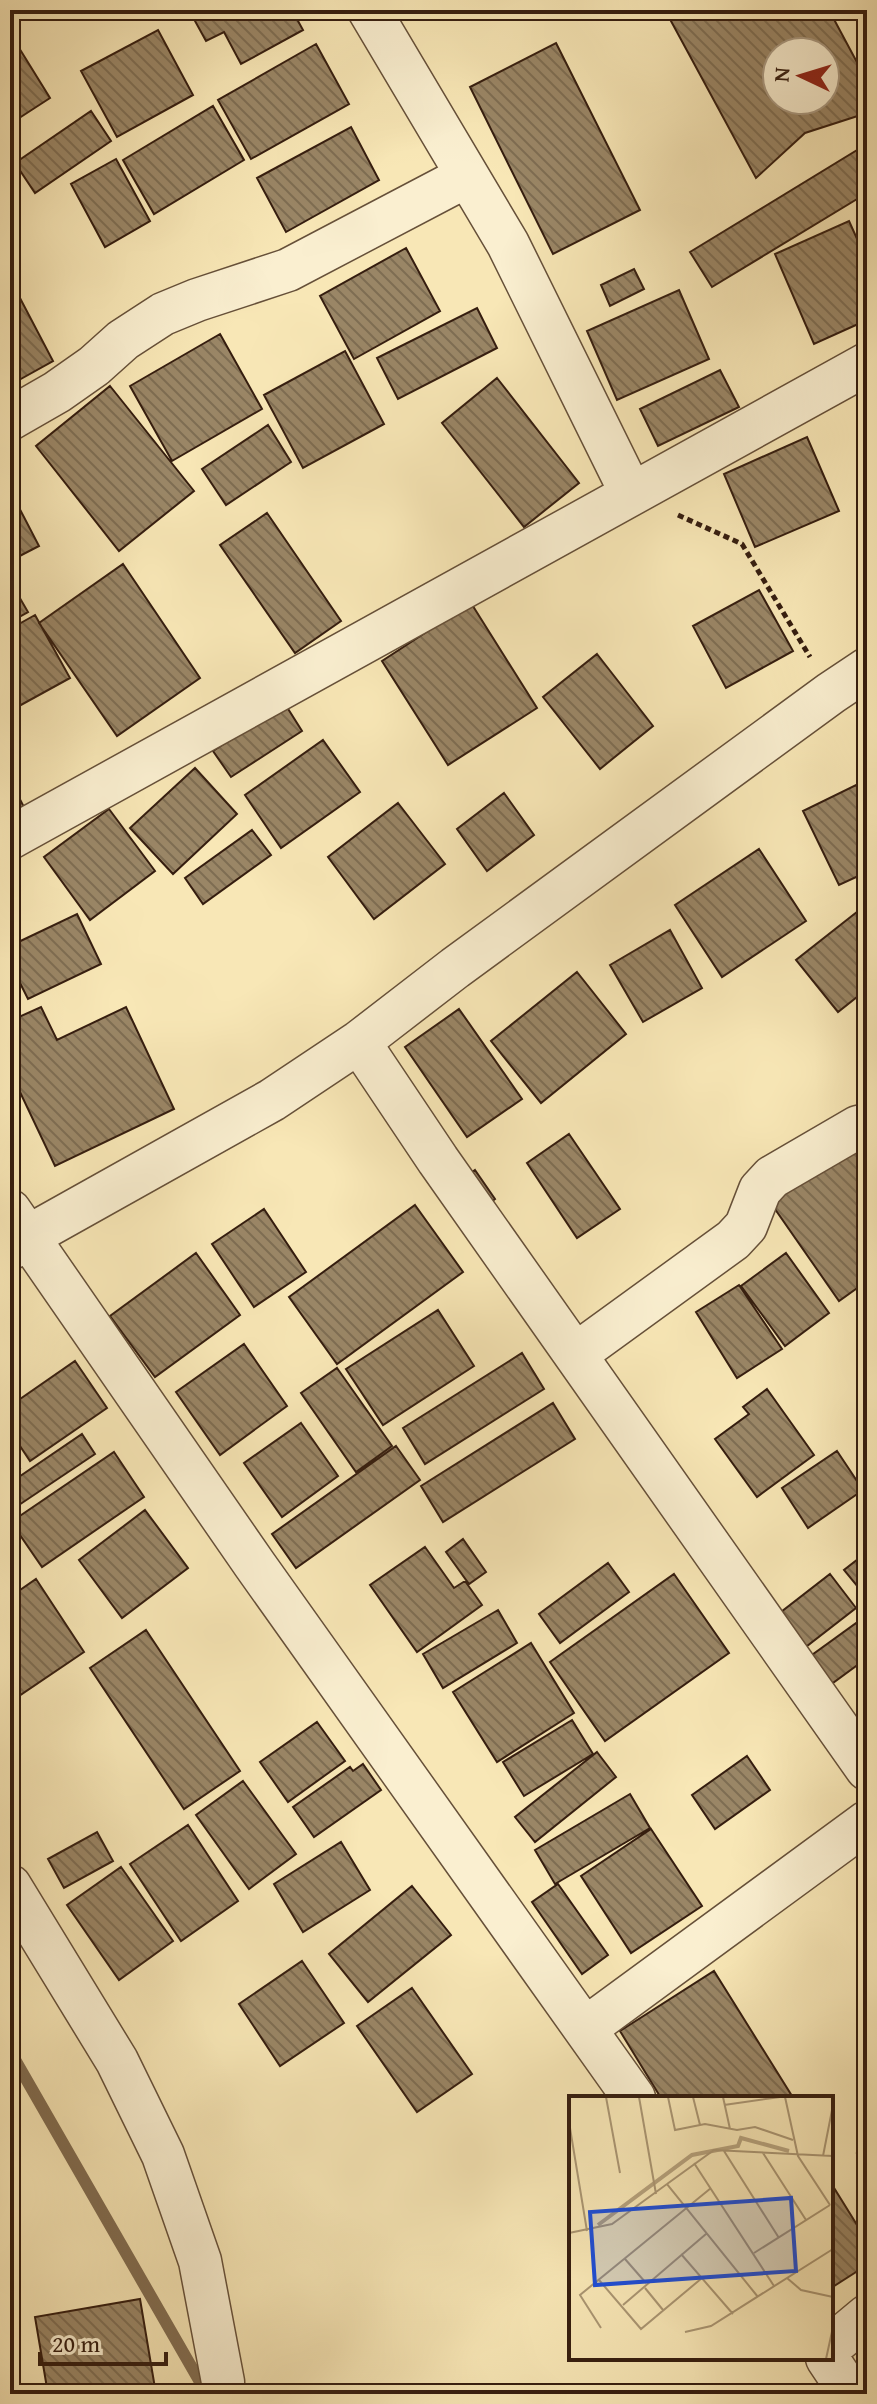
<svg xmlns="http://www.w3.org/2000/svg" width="877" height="2404" viewBox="0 0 877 2404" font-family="'Gentium Book Plus',serif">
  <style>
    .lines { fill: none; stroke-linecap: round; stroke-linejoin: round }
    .stream { stroke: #826d51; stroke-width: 12 }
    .building { fill: url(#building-back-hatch); stroke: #351d0f; stroke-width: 2; fill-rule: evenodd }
    .minor-casing { stroke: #665039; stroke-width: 45 }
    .path { stroke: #351d0f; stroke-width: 5; stroke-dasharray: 6 4; stroke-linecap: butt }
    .minor { stroke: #faefd0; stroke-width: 42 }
    .inset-river { fill: none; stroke: #b6a27d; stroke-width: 4 }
    .inset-road { fill: none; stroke: #aa9673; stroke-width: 2 }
    .view { fill: #1d4ed8; fill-opacity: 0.15; stroke: #1d4ed8; stroke-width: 4 }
    .inset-edge { fill: none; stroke: #351d0f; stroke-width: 4 }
  </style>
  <defs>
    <pattern id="building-back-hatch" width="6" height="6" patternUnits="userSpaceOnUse" patternTransform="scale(2)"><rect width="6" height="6" fill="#9a8666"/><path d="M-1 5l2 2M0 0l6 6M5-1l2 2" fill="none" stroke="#7e6d52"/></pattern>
  </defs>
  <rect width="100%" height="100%" fill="#f8e7b6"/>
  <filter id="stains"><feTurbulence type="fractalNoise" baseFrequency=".0025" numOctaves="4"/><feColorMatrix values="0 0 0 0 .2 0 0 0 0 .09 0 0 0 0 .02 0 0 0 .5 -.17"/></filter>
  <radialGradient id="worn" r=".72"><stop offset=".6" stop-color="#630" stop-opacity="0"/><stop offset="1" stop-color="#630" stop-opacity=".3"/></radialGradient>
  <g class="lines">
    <path class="stream" d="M10 2051 207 2394"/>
  </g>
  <path class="building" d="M189 10H292L303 30 241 64 224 32 206 41Z
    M665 10H829L867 81V113L805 133 756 178ZM777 52H825V100H777Z
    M158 30 193 95 117 137 81 71Z
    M16 43 50 98 10 124V47Z
    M556 43 640 210 553 254 470 87Z
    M316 44 349 104 251 159 218 100Z
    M213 106 244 160 154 214 123 160Z
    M91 111 111 141 35 193 15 163Z
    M351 127 379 180 286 232 257 178Z
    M867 144V193L712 287 690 252Z
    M116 159 150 221 105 247 71 184Z
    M867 201V224L858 204Z
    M849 221 867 261V320L814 344 775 254Z
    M406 248 440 311 354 359 320 296Z
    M634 269 644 289 610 306 601 285Z
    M10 279 53 361 19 380 10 364Z
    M679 290 709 359 617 400 587 331Z
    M477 308 497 348 398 399 377 358Z
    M220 334 262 409 172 461 130 386Z
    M345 351 384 424 303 468 264 395Z
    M720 370 739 407 658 446 640 409Z
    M497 378 579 483 524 527 442 423Z
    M110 386 194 491 119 551 36 446Z
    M268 425 291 462 226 505 202 469Z
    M807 437 839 511 755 547 724 474Z
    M13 496 39 546 10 561V497Z
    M267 513 341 621 295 653 220 545Z
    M123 564 200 678 117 736 39 623Z
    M10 581 28 612 10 622Z
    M759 590 793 651 726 688 693 626Z
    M471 603 537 708 448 765 382 661Z
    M35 615 70 678 10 711V629Z
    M597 654 653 726 600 769 543 697Z
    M285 704 302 731 231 777 213 751Z
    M323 740 360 792 281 848 245 795Z
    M195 768 237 814 173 874 130 828Z
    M11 782 26 811 10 819V783Z
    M856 785 867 807V872L839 885 803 811Z
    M504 793 534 835 487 871 457 829Z
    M398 803 445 864 374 919 328 857Z
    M109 809 155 871 90 920 44 857Z
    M252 830 271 855 203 904 185 878Z
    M759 849 806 921 722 977 675 905Z
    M867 904V989L838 1012 796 960Z
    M77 914 101 964 28 999 10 963V946Z
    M10 918 18 930 10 935Z
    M670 930 702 988 643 1022 610 965Z
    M577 972 626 1034 541 1103 491 1041Z
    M41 1007 57 1040 126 1007 174 1109 55 1166 10 1071V1021Z
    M459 1009 522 1099 467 1137 405 1047Z
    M867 1133V1281L839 1301 768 1199Z
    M569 1134 620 1209 577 1238 527 1163Z
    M475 1170 495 1199 487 1205 467 1176Z
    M415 1205 463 1272 337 1364 289 1297Z
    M264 1209 306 1272 254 1307 212 1244Z
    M196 1253 240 1315 155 1377 110 1316Z
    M786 1253 829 1313 785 1346 741 1286Z
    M739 1285 782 1349 737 1378 696 1312Z
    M438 1310 474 1366 383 1425 346 1369Z
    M244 1344 287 1406 220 1455 176 1392Z
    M522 1353 544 1389 425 1464 403 1428Z
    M75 1361 107 1408 30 1461 10 1431V1406Z
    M337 1368 392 1446 356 1472 301 1393Z
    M767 1389 814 1455 757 1497 715 1439 749 1414 743 1407Z
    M553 1403 575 1439 443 1522 421 1486Z
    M301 1423 338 1476 282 1517 244 1463Z
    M82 1434 95 1454 10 1511V1483Z
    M396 1446 420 1480 296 1568 272 1534Z
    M837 1451 863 1490 808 1528 782 1488Z
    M114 1452 144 1497 42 1567 11 1522Z
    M10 1453 20 1468 10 1475Z
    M145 1510 188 1568 122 1618 79 1560Z
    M463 1539 486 1572 469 1584 446 1552Z
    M425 1547 454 1588 465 1581 482 1605 417 1652 370 1585Z
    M867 1552V1598L844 1570Z
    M608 1563 629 1592 560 1643 539 1614Z
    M10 1573 18 1585 10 1591Z
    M674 1574 729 1653 605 1741 550 1662Z
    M830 1574 856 1608 798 1653 772 1619Z
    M36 1579 84 1652 10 1702V1597Z
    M498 1610 517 1643 443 1688 423 1654Z
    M859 1621 867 1632V1658L826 1688 805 1660Z
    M146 1630 240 1771 184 1809 90 1668Z
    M531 1643 574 1713 497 1762 453 1692Z
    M572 1720 593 1754 524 1796 503 1762Z
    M317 1722 345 1761 288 1802 260 1762Z
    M597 1752 616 1777 535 1842 515 1817Z
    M747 1756 770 1790 715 1829 692 1795Z
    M363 1764 381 1790 314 1837 293 1807 350 1767 353 1771Z
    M243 1781 296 1854 249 1889 196 1815Z
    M630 1794 650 1828 555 1884 535 1850Z
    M188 1825 238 1901 181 1941 130 1864Z
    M651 1829 702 1906 631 1953 581 1876Z
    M97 1832 113 1861 64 1888 48 1859Z
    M341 1842 370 1890 303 1932 274 1884Z
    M121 1867 173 1941 119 1980 67 1905Z
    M558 1884 608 1955 582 1974 532 1902Z
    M412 1886 451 1935 368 2002 329 1954Z
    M302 1961 344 2023 280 2066 239 2004Z
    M714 1971 792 2096 789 2098H661L620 2031Z
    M412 1988 472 2074 417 2112 357 2026Z
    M867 2144V2164L857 2153Z
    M831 2183 867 2241V2265L831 2288Z
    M140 2299 156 2394H48L35 2317Z"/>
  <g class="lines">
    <defs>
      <path id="minor" d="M369 10 508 244 631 493
        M10 419 57 392 94 366 123 340 163 314 197 300 288 270 467 176
        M10 838 867 364
        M359 1042 438 1160 867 1769
        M10 1211 255 1565 634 2098
        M10 1249 29 1236 272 1100 359 1042 455 968 831 693 867 669
        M576 1354 733 1240 746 1226 760 1190 772 1177 858 1127 867 1125
        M10 1886 117 2061 163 2155 200 2261 223 2382V2394
        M586 2028 867 1822
        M831 2346 867 2316
        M827 2358 851 2394"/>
    </defs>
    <use href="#minor" class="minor-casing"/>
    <path class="path" d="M678 515 742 544 810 657"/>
    <use href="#minor" class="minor"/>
  </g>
  <g transform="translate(569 2096)">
    <rect width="264" height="264" fill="#f8e7b6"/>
    <path class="inset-river" d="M29 129 123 59 169 50 172 42 220 55"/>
    <path class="inset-road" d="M37 1 51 77M70 1 87 98M99 1 106 34 136 28 168 34 186 31 224 44M124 1 131 29M154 1 161 33M216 1 229 60 261 109M155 9 211 1M0 26 18 135M155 55 210 142M194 57 237 124M254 60 264 9M125 67 205 190M98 88 145 54 264 60M0 137 43 128 98 88 189 201M185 157 261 109M112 158 164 218M56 163 77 187M218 182 232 194 264 201M30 184 72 233 133 182M76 192 94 214M54 209 137 138M32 232 11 199 142 92M116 236 142 230 264 153M257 263 264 231"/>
    <path class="view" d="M222 102 227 175 26 189 21 116Z"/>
    <rect width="264" height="264" class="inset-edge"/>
  </g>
  <rect width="877" height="2404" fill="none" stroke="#f8e7b6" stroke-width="40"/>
  <rect x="12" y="12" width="853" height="2380" fill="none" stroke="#351d0f" stroke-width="4"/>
  <rect x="20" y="20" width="837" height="2364" fill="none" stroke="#351d0f" stroke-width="2"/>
  <g transform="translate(801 76) rotate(274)"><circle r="38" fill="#faefd0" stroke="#ab9b83" stroke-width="2"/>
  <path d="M0-6L14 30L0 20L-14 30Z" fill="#8f2418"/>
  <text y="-12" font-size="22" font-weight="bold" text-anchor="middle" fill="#351d0f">N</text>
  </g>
  <path d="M40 2352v12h126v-12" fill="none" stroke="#351d0f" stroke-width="4"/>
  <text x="52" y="2352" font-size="24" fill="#351d0f" stroke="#faefd0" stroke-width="6" paint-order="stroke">20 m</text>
  <rect width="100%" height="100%" filter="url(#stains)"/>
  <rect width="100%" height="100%" fill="url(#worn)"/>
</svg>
